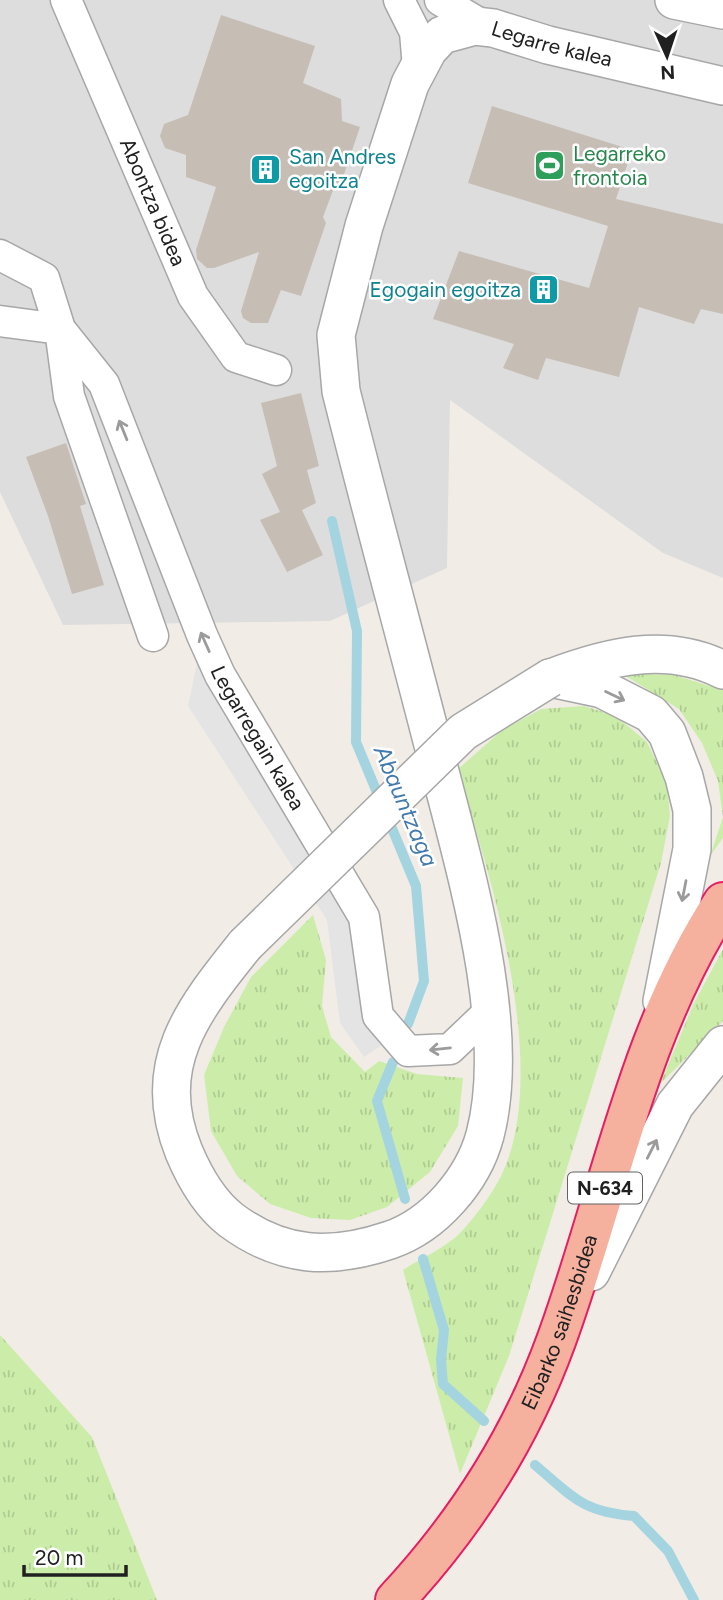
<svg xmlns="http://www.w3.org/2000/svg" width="723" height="1600" viewBox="0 0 723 1600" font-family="Figtree,sans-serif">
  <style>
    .residential { fill: #dedddd }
    .grass { fill: url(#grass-tufts) }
    .parking { fill: #e4e4e4 }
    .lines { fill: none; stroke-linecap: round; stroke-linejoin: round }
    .stream { stroke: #a5d4e1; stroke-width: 10 }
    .building { fill: #c6bdb5 }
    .minor-casing { stroke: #a7a7a7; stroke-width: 33 }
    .tertiary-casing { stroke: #a7a7a7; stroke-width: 40 }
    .trunk-casing { stroke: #e51e64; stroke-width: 42 }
    .minor { stroke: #fff; stroke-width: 30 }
    .tertiary { stroke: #fff; stroke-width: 37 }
    .trunk { stroke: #f6b09e; stroke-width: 38 }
    .tertiary-bridge-casing { stroke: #a7a7a7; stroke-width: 40; stroke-linecap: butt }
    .tertiary-bridge { stroke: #fff; stroke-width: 37 }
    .oneway { stroke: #9b9b9b }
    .labels { text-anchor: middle; stroke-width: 5; stroke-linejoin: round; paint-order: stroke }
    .shield { fill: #fff; stroke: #636363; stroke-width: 2 }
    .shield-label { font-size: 19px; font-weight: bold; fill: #202020 }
    .street-label { font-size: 21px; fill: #202020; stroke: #fff }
    .leisure-label { font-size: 21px; fill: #27864d; stroke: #fff; text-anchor: start }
    .culture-label { font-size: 21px; fill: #0d838f; stroke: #fff; text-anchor: start }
    .water-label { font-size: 23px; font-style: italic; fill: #437aae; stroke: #fff }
  </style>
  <defs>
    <pattern id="grass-tufts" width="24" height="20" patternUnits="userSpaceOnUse" patternTransform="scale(1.75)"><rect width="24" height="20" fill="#ccedaa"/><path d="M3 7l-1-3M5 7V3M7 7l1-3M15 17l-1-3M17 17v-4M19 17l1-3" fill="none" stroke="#afcb92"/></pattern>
  </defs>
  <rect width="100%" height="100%" fill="#f1ede6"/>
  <path class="residential" d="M0 0H723V578L663 553 450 400 447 568 330 621 63 625 0 492Z"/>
  <path class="grass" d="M621 673 674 675 723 690V838L710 856 723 817 718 781 702 743 679 709Z
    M584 706 616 716 647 742 667 784 670 816 661 863 509 1356 460 1474 403 1270C421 1258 447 1247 461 1232 475 1217 492 1194 501 1176 552 1072 491 875 457 770L501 731 541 709Z
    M313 915 326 960 322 1006 331 1037 365 1072 379 1061 417 1074 463 1078 458 1126 430 1172 387 1207 350 1220 311 1218 270 1204 237 1176 211 1131 204 1075 224 1027 251 977Z
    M723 949V1021L660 1084 694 1003Z
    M0 1335 92 1437 157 1600H0Z"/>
  <path class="parking" d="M198 659 355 918 365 1015 382 1045 364 1057 340 1023 327 920 188 706Z"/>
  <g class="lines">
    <path class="stream" d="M332 521 357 631 356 742 416 886 424 981 408 1024
      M393 1062 377 1101 405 1199
      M423 1259 444 1330 441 1360 443 1384 484 1421
      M535 1465C573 1497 582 1512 634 1516L668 1551 694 1600"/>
  </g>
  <path class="building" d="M221 15 315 46 303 83 341 99 342 121 360 127 340 186 335 185 323 217 326 223 301 296 281 290 268 323H251L243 318 241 311 259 252 214 268H207L197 259 196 250 216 187 186 177V155L165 148 160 136 164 124 188 115Z
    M492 106 632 150 616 199 723 224V314L701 309 694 324 639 307 619 377 546 358 538 380 503 368 514 344 433 319 459 251 589 288 608 226 468 183Z
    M301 393 319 466 307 470 316 503 302 510 323 555 287 572 260 520 280 512 262 474 277 466 261 403Z
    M66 443 86 504 80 506 104 585 72 594 48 516 26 457Z"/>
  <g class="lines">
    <defs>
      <g id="minor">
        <path id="s1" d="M66 0 193 296 236 357 276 370"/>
        <path d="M399 0 415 32 418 68"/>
        <path d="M440 0 487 28"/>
        <path id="s2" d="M0 255 44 278 60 329 104 384 202 635 220 675 364 917 378 1016 408 1051 450 1049 492 1009"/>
        <path d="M0 321 60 329 69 396 153 636"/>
      </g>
      <g id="tertiary">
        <path d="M674 0 723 10"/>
        <path d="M550 678 602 689 651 714 667 733 684 777 692 810V849L662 1001"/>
        <path d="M551 678C607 657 666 641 723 670"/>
        <path id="s3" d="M245 945C192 1011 149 1065 184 1152 195 1178 209 1203 231 1220 282 1258 331 1260 390 1240 434 1225 473 1180 485 1135 513 1028 465 870 438 764 406 639 372 515 341 391L336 335 364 226 410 84 428 50 442 35 475 26 493 28 548 45 723 86"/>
        <path d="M591 1272 675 1105 723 1045"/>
      </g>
      <g id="trunk">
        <path id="s4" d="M395 1600C465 1525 521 1437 556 1341 610 1194 636 1035 723 902"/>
      </g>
    </defs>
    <use href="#minor" class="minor-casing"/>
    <use href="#tertiary" class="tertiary-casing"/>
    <use href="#trunk" class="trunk-casing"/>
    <use href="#minor" class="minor"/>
    <use href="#tertiary" class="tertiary"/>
    <use href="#trunk" class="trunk"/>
    <defs>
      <path id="tertiary-bridge" d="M245 945 463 732 550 678"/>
    </defs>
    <use href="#tertiary-bridge" class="tertiary-bridge-casing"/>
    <use href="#tertiary-bridge" class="tertiary-bridge"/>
  </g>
  <defs><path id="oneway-shaft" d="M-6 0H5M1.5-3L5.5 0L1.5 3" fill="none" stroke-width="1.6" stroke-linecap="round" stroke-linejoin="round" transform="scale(1.75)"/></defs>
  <g class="oneway">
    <use href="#oneway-shaft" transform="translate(123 430) rotate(-112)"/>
    <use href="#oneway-shaft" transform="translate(205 642) rotate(-114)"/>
    <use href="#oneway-shaft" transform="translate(615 696) rotate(26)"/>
    <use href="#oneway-shaft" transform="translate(684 891) rotate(101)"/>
    <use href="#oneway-shaft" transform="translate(440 1049) rotate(174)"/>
    <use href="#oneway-shaft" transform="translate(652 1149) rotate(-63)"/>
  </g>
  <defs>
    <symbol id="stadium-square" viewBox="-11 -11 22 22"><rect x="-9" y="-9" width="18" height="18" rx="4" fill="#2e9e5b" stroke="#fff"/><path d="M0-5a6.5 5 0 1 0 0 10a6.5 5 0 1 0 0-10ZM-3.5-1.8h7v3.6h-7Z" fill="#fff"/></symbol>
    <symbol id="building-square" viewBox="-11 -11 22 22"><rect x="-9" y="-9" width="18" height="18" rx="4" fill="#0f9aa8" stroke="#fff"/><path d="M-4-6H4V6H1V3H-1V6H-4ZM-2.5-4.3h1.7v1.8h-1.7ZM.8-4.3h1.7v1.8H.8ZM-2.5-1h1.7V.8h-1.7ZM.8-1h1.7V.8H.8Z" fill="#fff"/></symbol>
  </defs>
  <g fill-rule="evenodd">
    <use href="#stadium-square" x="532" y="148" width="35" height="35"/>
    <use href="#building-square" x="248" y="152" width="35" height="35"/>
    <use href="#building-square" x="526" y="272" width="35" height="35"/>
  </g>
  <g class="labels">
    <rect class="shield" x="568" y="1172.5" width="74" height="31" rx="5"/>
    <g class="shield-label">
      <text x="605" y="1195">N-634</text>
    </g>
    <g class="street-label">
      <text dy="7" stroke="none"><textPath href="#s3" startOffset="1881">Legarre kalea</textPath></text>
      <text dy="7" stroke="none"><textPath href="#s1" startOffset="220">Abontza bidea</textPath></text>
      <text dy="7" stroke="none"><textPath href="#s2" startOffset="560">Legarregain kalea</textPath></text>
      <text dy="7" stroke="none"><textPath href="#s4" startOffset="326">Eibarko saihesbidea</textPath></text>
    </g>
    <g class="leisure-label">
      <text x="573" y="161">Legarreko<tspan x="573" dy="24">frontoia</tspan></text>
    </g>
    <g class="culture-label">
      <text x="289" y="164">San Andres<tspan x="289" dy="24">egoitza</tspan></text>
      <text x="521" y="297" text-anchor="end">Egogain egoitza</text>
    </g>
    <g class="water-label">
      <text transform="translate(406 806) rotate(67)" y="8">Abauntzaga</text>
    </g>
  </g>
  <g transform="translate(667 56) rotate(177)" stroke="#ffffff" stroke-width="5" paint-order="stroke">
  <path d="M0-5L12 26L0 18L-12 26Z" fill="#202020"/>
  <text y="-10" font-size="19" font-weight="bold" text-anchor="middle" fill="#202020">N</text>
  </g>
  <path d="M24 1565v10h102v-10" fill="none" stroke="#202020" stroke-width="3.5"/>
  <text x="35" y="1565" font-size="21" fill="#202020" stroke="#ffffff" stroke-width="5" paint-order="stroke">20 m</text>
</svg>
